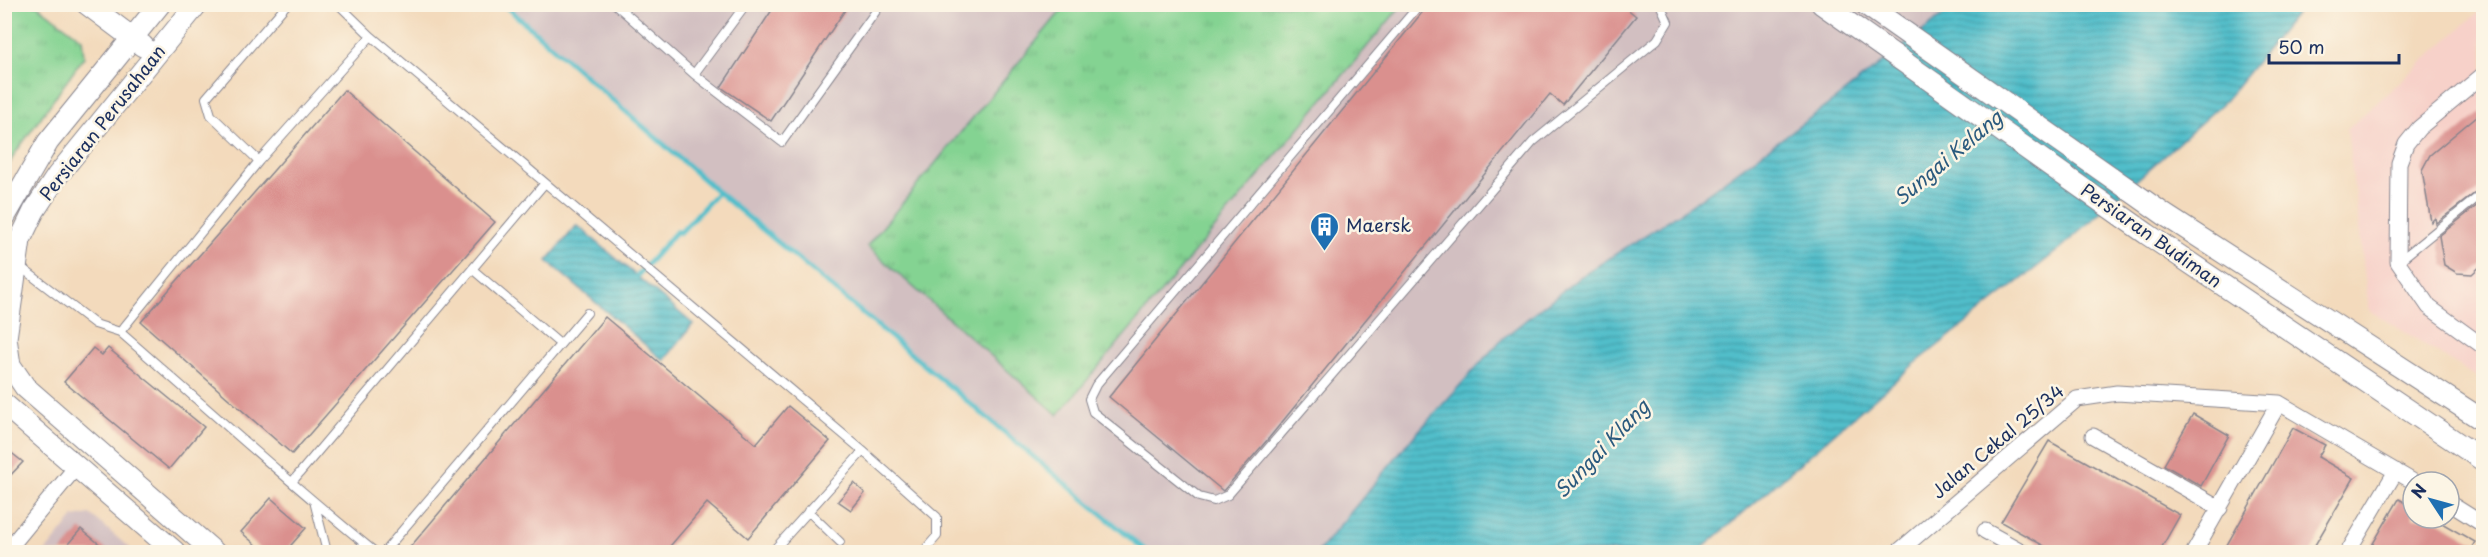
<svg xmlns="http://www.w3.org/2000/svg" width="2488" height="557" viewBox="0 0 2488 557" font-family="'Playpen Sans',sans-serif">
  <style>
    .built { fill: #f7d1c9 }
    .industrial { fill: #d2bfc1 }
    .grass { fill: url(#grass-tufts); stroke: #508178; stroke-width: 1.5 }
    .water { fill: url(#water-rules); stroke: #367694; stroke-width: 1.5 }
    .lines { fill: none; stroke-linecap: round; stroke-linejoin: round }
    .stream { stroke: #51beca; stroke-width: 5 }
    .building { fill: #da908e }
    .lane-casing { stroke: #87848d; stroke-width: 10 }
    .street-casing { stroke: #87848d; stroke-width: 17 }
    .secondary-casing { stroke: #87848d; stroke-width: 23 }
    .lane { stroke: #fff; stroke-width: 8 }
    .street { stroke: #fff; stroke-width: 15 }
    .secondary { stroke: #fff; stroke-width: 21 }
    .labels { text-anchor: middle; stroke-width: 5; stroke-linejoin: round; paint-order: stroke }
    .street-label { font-size: 18px; fill: #1b2f5e; stroke: #fcf5e5 }
    .poi-label { font-size: 18px; fill: #1b2f5e; stroke: #fcf5e5; text-anchor: start }
    .water-label { font-size: 20px; font-style: italic; fill: #2b5a7e; stroke: #fcf5e5 }
  </style>
  <defs>
    <pattern id="grass-tufts" width="24" height="20" patternUnits="userSpaceOnUse" patternTransform="scale(1.5)"><rect width="24" height="20" fill="#84d392"/><path d="M3 7l-1-3M5 7V3M7 7l1-3M15 17l-1-3M17 17v-4M19 17l1-3" fill="none" stroke="#71b580"/></pattern>
    <pattern id="water-rules" width="6" height="5" patternUnits="userSpaceOnUse" patternTransform="scale(1.5)"><rect width="6" height="5" fill="#51beca"/><path d="M0 2.5h6" fill="none" stroke="#429ba7"/></pattern>
  </defs>
  <rect width="100%" height="100%" fill="#fcf5e5"/>
  <filter id="ink" filterUnits="userSpaceOnUse"><feTurbulence type="fractalNoise" baseFrequency=".0167" numOctaves="2"/><feDisplacementMap in="SourceGraphic" scale="12" xChannelSelector="R" yChannelSelector="G"/><feConvolveMatrix kernelMatrix="1 2 1 2 8 2 1 2 1" color-interpolation-filters="sRGB"/></filter>
  <filter id="wash" filterUnits="userSpaceOnUse"><feTurbulence type="fractalNoise" baseFrequency=".008" numOctaves="4" result="noise"/><feDisplacementMap in="SourceGraphic" scale="24" xChannelSelector="R" yChannelSelector="G"/><feGaussianBlur stdDeviation="1.35" result="paint"/><feColorMatrix in="noise" values="0 0 0 0 0 0 0 0 0 0 0 0 0 0 0 0 0 1.4 0 .05"/><feComposite in="paint" operator="in"/></filter>
  <g filter="url(#wash)">
    <rect width="100%" height="100%" fill="#f3dabc"/>
    <path class="built" d="M2483 8V381L2369 310 2347 129Z"/>
    <path class="industrial" d="M503 5H1956L1837 98 1686 209 1580 277 1502 339 1406 445 1318 552H1147L718 192Z
      M90 514 134 552H45L74 517Z"/>
    <path class="grass" d="M5 4 37 5 82 39 84 57 14 155 5 173Z
      M1066 5H1402L1058 415 867 246Z"/>
    <path class="water" d="M1956 5H2303L2225 101 2061 248 1912 366 1698 552H1318L1406 445 1502 339 1580 277 1686 209 1837 98Z
      M577 225 693 324 664 361 547 261Z"/>
    <g class="lines">
      <path class="stream" d="M503 4 718 192 1147 552
        M637 276 677 231 680 233 718 192"/>
    </g>
    <g id="blocks">
      <path class="building" d="M776 4H849L771 121 721 87Z
        M1429 4H1621L1636 16 1563 105 1550 94 1269 438 1223 491 1109 397Z
        M344 90 495 222 292 454 141 322Z
        M2484 110V186L2436 223 2435 218 2431 222 2422 170 2430 155Z
        M2484 200V263L2472 274 2457 273 2444 265 2439 236Z
        M605 317 756 444 788 406 830 441 748 538 707 503 665 552H406Z
        M93 348 102 355 108 348 204 427 169 469 64 382Z
        M2193 414 2229 435 2201 486 2164 465Z
        M2293 428 2325 445 2318 457 2354 478 2311 552H2223Z
        M2049 441 2180 515 2159 552H2055L2001 522Z
        M4 447 23 462 4 482Z
        M854 483 865 493 851 510 838 501Z
        M271 498 306 528 285 552H264L241 532Z
        M2399 499 2413 507V518H2433L2475 542 2469 552H2368Z
        M81 529 109 552H61Z"/>
    </g>
  </g>
  <g filter="url(#ink)">
    <use href="#blocks" fill-opacity="0" stroke="#87848d" stroke-width="1.5"/>
    <g class="lines">
      <defs>
        <path id="lane" d="M338 4 371 36
          M615 4 694 74 746 4
          M1420 4 1096 385 1089 399 1093 412 1199 497 1214 501 1228 495 1533 142 1657 40 1668 22 1660 4
          M694 74 782 142 881 4
          M259 161 211 115 206 98 287 4
          M2399 261 2484 192
          M18 265 95 324 120 332C205 406 288 482 375 552
          M472 269 560 344
          M120 332 259 161 371 36 863 451 937 517V536L923 552
          M292 482 545 183
          M315 505 327 552
          M808 511 840 542
          M384 552 587 313
          M772 552 863 451"/>
        <path id="street" d="M2484 74 2419 128 2406 144 2399 163 2398 262 2429 307 2484 347
          M2093 436 2220 508
          M2449 503 2484 525
          M1985 531 2023 552
          M6 552 76 467
          M1898 552 2077 399 2117 393 2279 403 2414 482
          M2194 552 2279 403
          M2348 552 2396 471"/>
        <path id="secondary" d="M87 4 143 46
          M197 4 57 176 34 211 20 240 6 338 10 365 25 387 214 552
          M1822 4 2147 234 2484 461
          M1865 4 2165 215 2484 421
          M4 218 48 142 160 4
          M4 404 175 552"/>
      </defs>
      <use href="#lane" class="lane-casing"/>
      <use href="#street" class="street-casing"/>
      <use href="#secondary" class="secondary-casing"/>
      <use href="#lane" class="lane"/>
      <use href="#street" class="street"/>
      <use href="#secondary" class="secondary"/>
    </g>
  </g>
  <defs>
    <symbol id="building-pin" viewBox="-11 -11 22 30"><path d="M0 17L-7.5 6A9.5 9.5 0 1 1 7.5 6Z" fill="#1f6fb2" stroke="#fcf5e5"/><path d="M-4-6H4V6H1V3H-1V6H-4ZM-2.5-4.3h1.7v1.8h-1.7ZM.8-4.3h1.7v1.8H.8ZM-2.5-1h1.7V.8h-1.7ZM.8-1h1.7V.8H.8Z" fill="#fff"/></symbol>
  </defs>
  <g fill-rule="evenodd">
    <use href="#building-pin" x="1308" y="210" width="33" height="45"/>
  </g>
  <g class="labels">
    <g class="street-label">
      <text transform="translate(103 123) rotate(-52)" y="6">Persiaran Perusahaan</text>
      <text transform="translate(2151 236) rotate(35)" y="6">Persiaran Budiman</text>
      <text transform="translate(1998 442) rotate(-40)" y="6">Jalan Cekal 25/34</text>
    </g>
    <g class="poi-label">
      <text x="1346" y="232">Maersk</text>
    </g>
    <g class="water-label">
      <text transform="translate(1948 158) rotate(-40)" y="7">Sungai Kelang</text>
      <text transform="translate(1602 449) rotate(-46)" y="7">Sungai Klang</text>
    </g>
  </g>
  <rect width="2488" height="557" fill="none" stroke="#fcf5e5" stroke-width="24"/>
  <g transform="translate(2431 500) rotate(306)"><circle r="28" fill="#fcf5e5" stroke="#a2a6af" stroke-width="1.5"/>
  <path d="M0-4.5L10 22L0 15L-10 22Z" fill="#1f6fb2"/>
  <text y="-9" font-size="16" font-weight="bold" text-anchor="middle" fill="#1b2f5e">N</text>
  </g>
  <path d="M2269 54v9h130v-9" fill="none" stroke="#1b2f5e" stroke-width="3"/>
  <text x="2278" y="54" font-size="18" fill="#1b2f5e" stroke="#fcf5e5" stroke-width="4.5" paint-order="stroke">50 m</text>
</svg>
